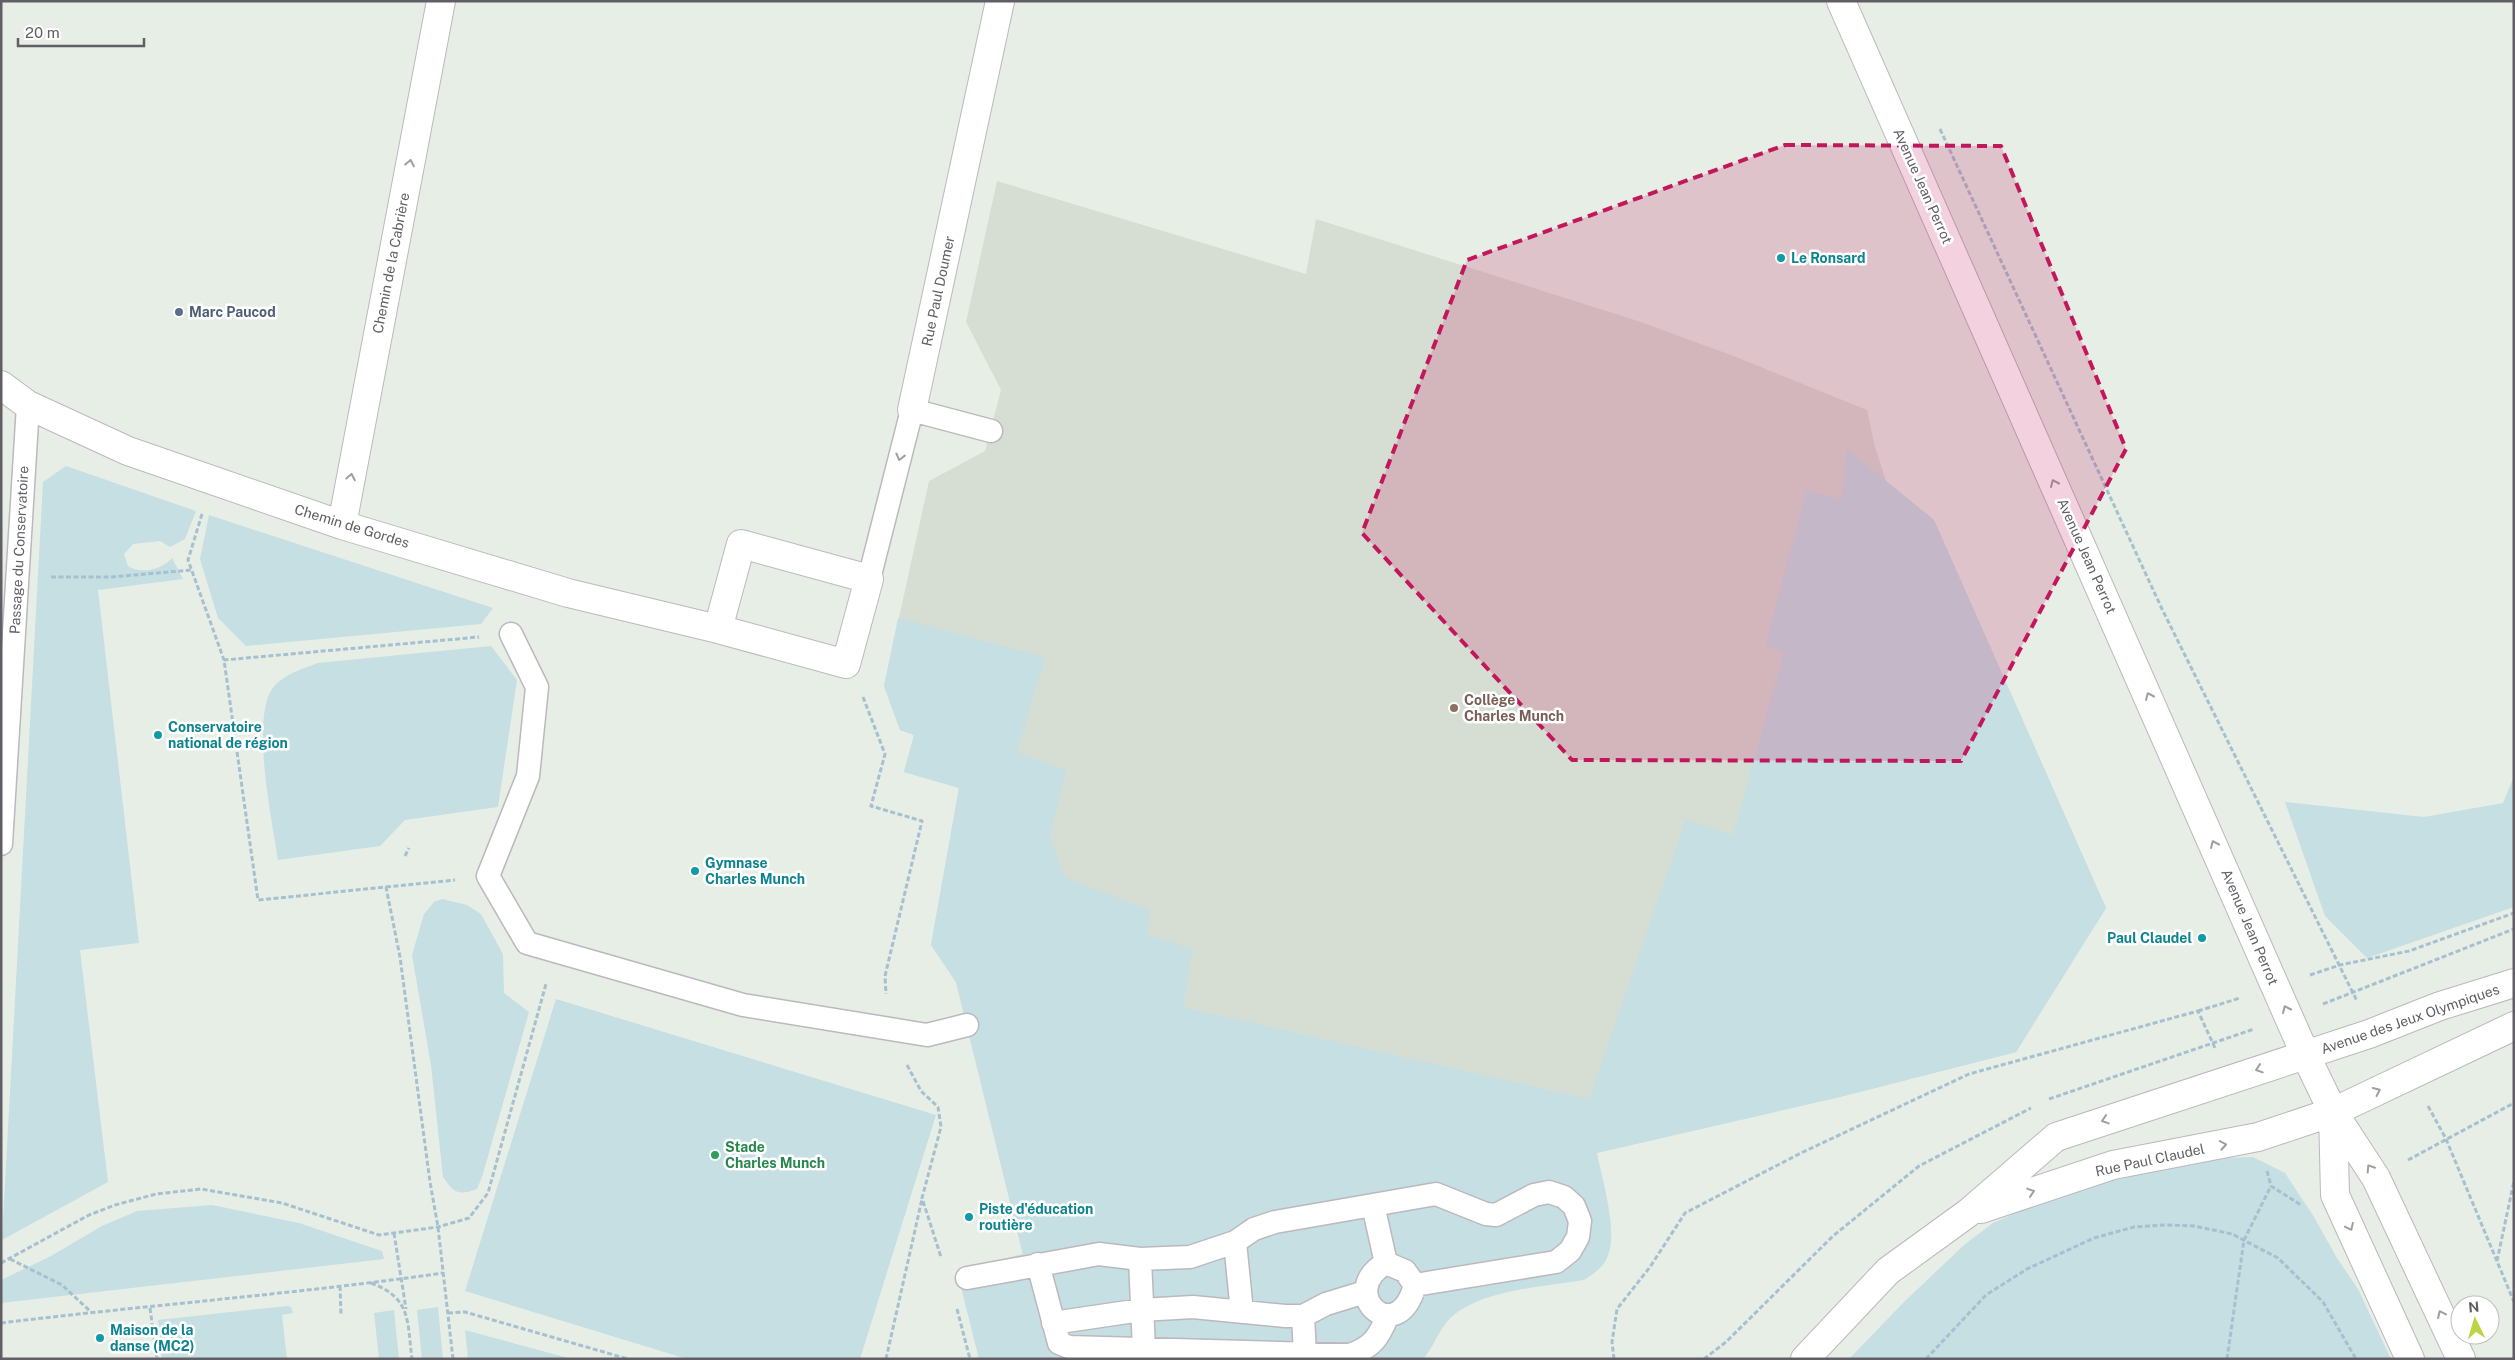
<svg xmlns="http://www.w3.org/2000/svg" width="2515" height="1360" viewBox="0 0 2515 1360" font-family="'Public Sans',sans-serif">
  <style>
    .education { fill: #d6ded4 }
    .green { fill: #c5dfe3 }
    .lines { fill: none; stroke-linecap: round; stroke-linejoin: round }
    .lane-casing { stroke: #bcb8be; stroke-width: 25 }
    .street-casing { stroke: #bcb8be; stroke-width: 30 }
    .secondary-casing { stroke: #bcb7be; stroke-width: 30 }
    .path { stroke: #a7c0cf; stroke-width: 3; stroke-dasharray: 5 2.5; stroke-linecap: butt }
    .lane { stroke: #fff; stroke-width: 22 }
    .street { stroke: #fff; stroke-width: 28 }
    .secondary { stroke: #fff; stroke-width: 28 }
    .oneway { stroke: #a19ea3 }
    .marked { fill: #c2185b; fill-opacity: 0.2; stroke: #c2185b; stroke-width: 4; stroke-dasharray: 10 6; stroke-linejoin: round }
    .culture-dot { fill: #0f9aa8; stroke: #fff; stroke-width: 2 }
    .service-dot { fill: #5c6f8a; stroke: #fff; stroke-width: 2 }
    .education-dot { fill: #8d6e63; stroke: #fff; stroke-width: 2 }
    .leisure-dot { fill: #2e9e5b; stroke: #fff; stroke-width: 2 }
    .labels { text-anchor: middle; stroke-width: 5; stroke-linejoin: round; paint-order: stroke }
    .street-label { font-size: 14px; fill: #625e65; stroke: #fff }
    .culture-label { font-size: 14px; font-weight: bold; fill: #0d838f; stroke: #fff; text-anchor: start }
    .service-label { font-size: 14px; font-weight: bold; fill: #4e5e75; stroke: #fff; text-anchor: start }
    .education-label { font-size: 14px; font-weight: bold; fill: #785e54; stroke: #fff; text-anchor: start }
    .leisure-label { font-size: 14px; font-weight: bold; fill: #27864d; stroke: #fff; text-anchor: start }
  </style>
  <rect width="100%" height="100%" fill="#e7eee6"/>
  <path class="education" d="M997 181 1306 274 1316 219 1641 322 1731 355 1867 410 1875 447 1886 481 1934 520 2106 908 2016 1052 1836 1098 1023 1255 956 982 931 945 959 788 904 772 914 735 900 730 884 686 929 481 985 451 1001 390 966 322Z"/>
  <path class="green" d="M1847 449 1934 520 2106 908 2016 1052 1836 1098 1597 1153C1602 1180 1620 1235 1606 1260 1601 1269 1592 1275 1584 1280 1543 1287 1473 1290 1446 1323 1437 1334 1433 1348 1423 1359H979L957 1271 1023 1254 956 982 931 945 959 788 904 772 914 735 900 730 884 686 898 618 1045 657 1017 752 1066 770 1050 836 1064 877 1150 910 1148 935 1193 949 1183 1007 1589 1099 1686 819 1733 835 1784 653 1766 645 1806 491 1842 499Z
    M66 466 196 511 185 539 170 547 160 541 133 544 124 554 128 566C140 575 163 569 172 558L183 579 98 590 139 943 80 950 108 1182 2 1240 43 482Z
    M209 515 493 608 481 624 246 646 218 618 200 559Z
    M491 646 517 680 498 807 405 820 380 846 278 860C272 820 251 722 272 689 282 675 302 669 318 663Z
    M2514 776V907L2367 958 2325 916 2285 802 2424 817 2503 803Z
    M442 899 467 905 481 914 503 954 504 993 529 1012 482 1177 477 1189C458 1196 454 1193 443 1177L431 1065 412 955 424 914 434 902Z
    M556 999 936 1115 860 1359H687L465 1291Z
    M2253 1157 2285 1173 2314 1217 2337 1258 2358 1289 2391 1359H1849L1904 1302 1964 1245 1993 1223 2039 1203 2092 1186 2202 1159Z
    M212 1205 299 1223 382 1251 384 1259 1 1303V1280L51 1256 102 1226 137 1211Z
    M287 1306 291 1307 293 1313 282 1315 287 1359H162L158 1320Z
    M438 1307 443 1359H422L417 1310Z
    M394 1310 399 1359H379L374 1313Z
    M465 1330 572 1359H468Z"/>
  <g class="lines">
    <defs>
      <path id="lane" d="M869 579 912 410 991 431
        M511 634 537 687 528 776 488 876 527 943 743 1005 927 1035 967 1025
        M1 844 28 405
        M1373 1205 1386 1263
        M1235 1242 1242 1312
        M1140 1259 1144 1349
        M1386 1263 1405 1271 1415 1285C1397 1351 1335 1292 1386 1263Z
        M1038 1264 1059 1343 1069 1347 1350 1355C1373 1347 1379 1337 1388 1315
        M967 1278 1099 1254 1140 1259 1190 1257 1235 1242 1254 1229 1275 1222 1436 1194 1486 1214 1496 1215 1534 1195 1549 1192 1564 1197 1574 1206 1580 1221 1578 1237 1570 1251 1556 1262 1415 1285
        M1303 1316 1305 1354
        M1053 1323 1141 1310 1193 1307 1285 1316H1303L1326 1304 1365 1292"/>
      <path id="street" d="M1 385 28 405 128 451 342 525 568 593 718 629
        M912 410 1000 1
        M342 525 441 1
        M741 544 869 579 846 664 718 629Z"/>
      <path id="secondary" d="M1841 1 2305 1054 2333 1112 2376 1178 2461 1359
        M2333 1112 2335 1195 2410 1359
        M1981 1209 2113 1165 2258 1137 2333 1112 2514 1026
        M1805 1359 1888 1271 1968 1213 2056 1137 2369 1034 2440 1006 2514 983"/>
    </defs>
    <use href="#lane" class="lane-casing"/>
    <use href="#street" class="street-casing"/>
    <use href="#secondary" class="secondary-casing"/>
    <path class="path" d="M1940 129 2162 609 2357 1001
      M202 514 188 560 224 660
      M51 577H111L192 570
      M863 697 885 754 871 806 922 821 885 976 886 994
      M405 856 409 848
      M386 887 455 880
      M2310 975 2340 965 2409 951 2514 913
      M2323 1004 2514 929
      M2198 1011 2240 998
      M907 1065 921 1091 938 1107 941 1127 922 1198 941 1257
      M2049 1099 2254 1029
      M2428 1106 2446 1139 2514 1302
      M2408 1160 2514 1103
      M2267 1171 2271 1186 2301 1205
      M394 1233 406 1309
      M10 1259 62 1285 91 1312
      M2497 1261 2514 1181
      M1 1263 89 1215 115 1205 156 1194 201 1189 282 1203 379 1235 438 1227 469 1218 488 1193 546 984
      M371 1283C412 1298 407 1322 412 1359
      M340 1286 341 1314
      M150 1308 157 1359
      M957 1309 970 1359
      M448 1313 465 1312 628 1359
      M1 1323C148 1305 296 1294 443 1273
      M453 1359 438 1227 430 1182 400 957 386 887 258 900 224 660 479 637
      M886 1359 922 1199
      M1614 1359 1612 1342 1617 1309 1650 1267 1685 1213 1801 1153 1969 1074 2198 1011 2215 1048
      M1704 1359 1726 1342 1833 1236 1919 1166 2031 1108
      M1926 1359 1986 1295 2027 1269 2094 1238 2134 1227 2164 1225 2194 1226 2232 1234 2278 1258 2323 1302 2356 1359
      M2227 1359 2244 1240 2271 1186"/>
    <use href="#lane" class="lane"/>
    <use href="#street" class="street"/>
    <use href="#secondary" class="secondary"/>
  </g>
  <defs><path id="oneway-chevron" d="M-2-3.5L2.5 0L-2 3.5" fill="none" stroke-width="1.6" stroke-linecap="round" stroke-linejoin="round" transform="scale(1.25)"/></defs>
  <g class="oneway">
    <use href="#oneway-chevron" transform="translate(410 163) rotate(-79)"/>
    <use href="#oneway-chevron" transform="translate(900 457) rotate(104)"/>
    <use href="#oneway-chevron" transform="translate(351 477) rotate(-79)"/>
    <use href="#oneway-chevron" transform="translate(2054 483) rotate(-114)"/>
    <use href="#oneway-chevron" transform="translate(2149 696) rotate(-114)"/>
    <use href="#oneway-chevron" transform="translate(2214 844) rotate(-114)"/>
    <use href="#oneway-chevron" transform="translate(2286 1009) rotate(-114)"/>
    <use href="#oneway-chevron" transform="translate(2259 1069) rotate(162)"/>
    <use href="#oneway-chevron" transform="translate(2377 1091) rotate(-25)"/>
    <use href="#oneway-chevron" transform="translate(2105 1120) rotate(162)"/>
    <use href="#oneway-chevron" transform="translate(2223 1145) rotate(-10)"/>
    <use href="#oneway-chevron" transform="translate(2370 1168) rotate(-123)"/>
    <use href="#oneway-chevron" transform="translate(2031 1192) rotate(-18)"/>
    <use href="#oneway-chevron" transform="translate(2350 1227) rotate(65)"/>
    <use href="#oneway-chevron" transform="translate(2441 1314) rotate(-115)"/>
  </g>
  <path class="marked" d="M1785 145 2001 146 2126 449 1961 761 1572 760 1362 533 1467 260Z"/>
  <g class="culture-dot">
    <circle cx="1781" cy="258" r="5"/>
    <circle cx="158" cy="735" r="5"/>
    <circle cx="695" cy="871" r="5"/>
    <circle cx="2202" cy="938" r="5"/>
    <circle cx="969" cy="1217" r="5"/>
    <circle cx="100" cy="1338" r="5"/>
  </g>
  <circle class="service-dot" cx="179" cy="312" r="5"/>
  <circle class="education-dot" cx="1454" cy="708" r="5"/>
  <circle class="leisure-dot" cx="715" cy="1155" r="5"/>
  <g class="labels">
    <g class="street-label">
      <text transform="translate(1923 186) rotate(66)" y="5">Avenue Jean Perrot</text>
      <text transform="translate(391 263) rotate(-79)" y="5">Chemin de la Cabrière</text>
      <text transform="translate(938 291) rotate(-78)" y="5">Rue Paul Doumer</text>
      <text transform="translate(352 526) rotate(17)" y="5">Chemin de Gordes</text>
      <text transform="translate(19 550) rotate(-87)" y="5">Passage du Conservatoire</text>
      <text transform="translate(2087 556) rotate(66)" y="5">Avenue Jean Perrot</text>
      <text transform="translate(2250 927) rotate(67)" y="5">Avenue Jean Perrot</text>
      <text transform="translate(2410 1019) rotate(-19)" y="5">Avenue des Jeux Olympiques</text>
      <text transform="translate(2150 1160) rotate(-12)" y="5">Rue Paul Claudel</text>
    </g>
    <g class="culture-label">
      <text x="1791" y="263">Le Ronsard</text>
      <text x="168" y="732">Conservatoire<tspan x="168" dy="16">national de région</tspan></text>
      <text x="705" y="868">Gymnase<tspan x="705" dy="16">Charles Munch</tspan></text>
      <text x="2192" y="943" text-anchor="end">Paul Claudel</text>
      <text x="979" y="1214">Piste d'éducation<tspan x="979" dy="16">routière</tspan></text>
      <text x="110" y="1335">Maison de la<tspan x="110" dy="16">danse (MC2)</tspan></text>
    </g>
    <g class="service-label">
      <text x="189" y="317">Marc Paucod</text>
    </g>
    <g class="education-label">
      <text x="1464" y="705">Collège<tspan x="1464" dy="16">Charles Munch</tspan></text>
    </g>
    <g class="leisure-label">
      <text x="725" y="1152">Stade<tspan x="725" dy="16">Charles Munch</tspan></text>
    </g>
  </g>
  <rect width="2515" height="1360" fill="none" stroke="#625e65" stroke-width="5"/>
  <g transform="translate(2475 1320) rotate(355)"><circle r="24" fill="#ffffff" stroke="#c0bfc1"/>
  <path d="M0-4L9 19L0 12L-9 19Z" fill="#bad644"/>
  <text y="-8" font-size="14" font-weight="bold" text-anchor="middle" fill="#625e65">N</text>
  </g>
  <path d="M18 38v8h126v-8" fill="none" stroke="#625e65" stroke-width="2.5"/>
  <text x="25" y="38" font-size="15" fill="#625e65" stroke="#ffffff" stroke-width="4" paint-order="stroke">20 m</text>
</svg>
